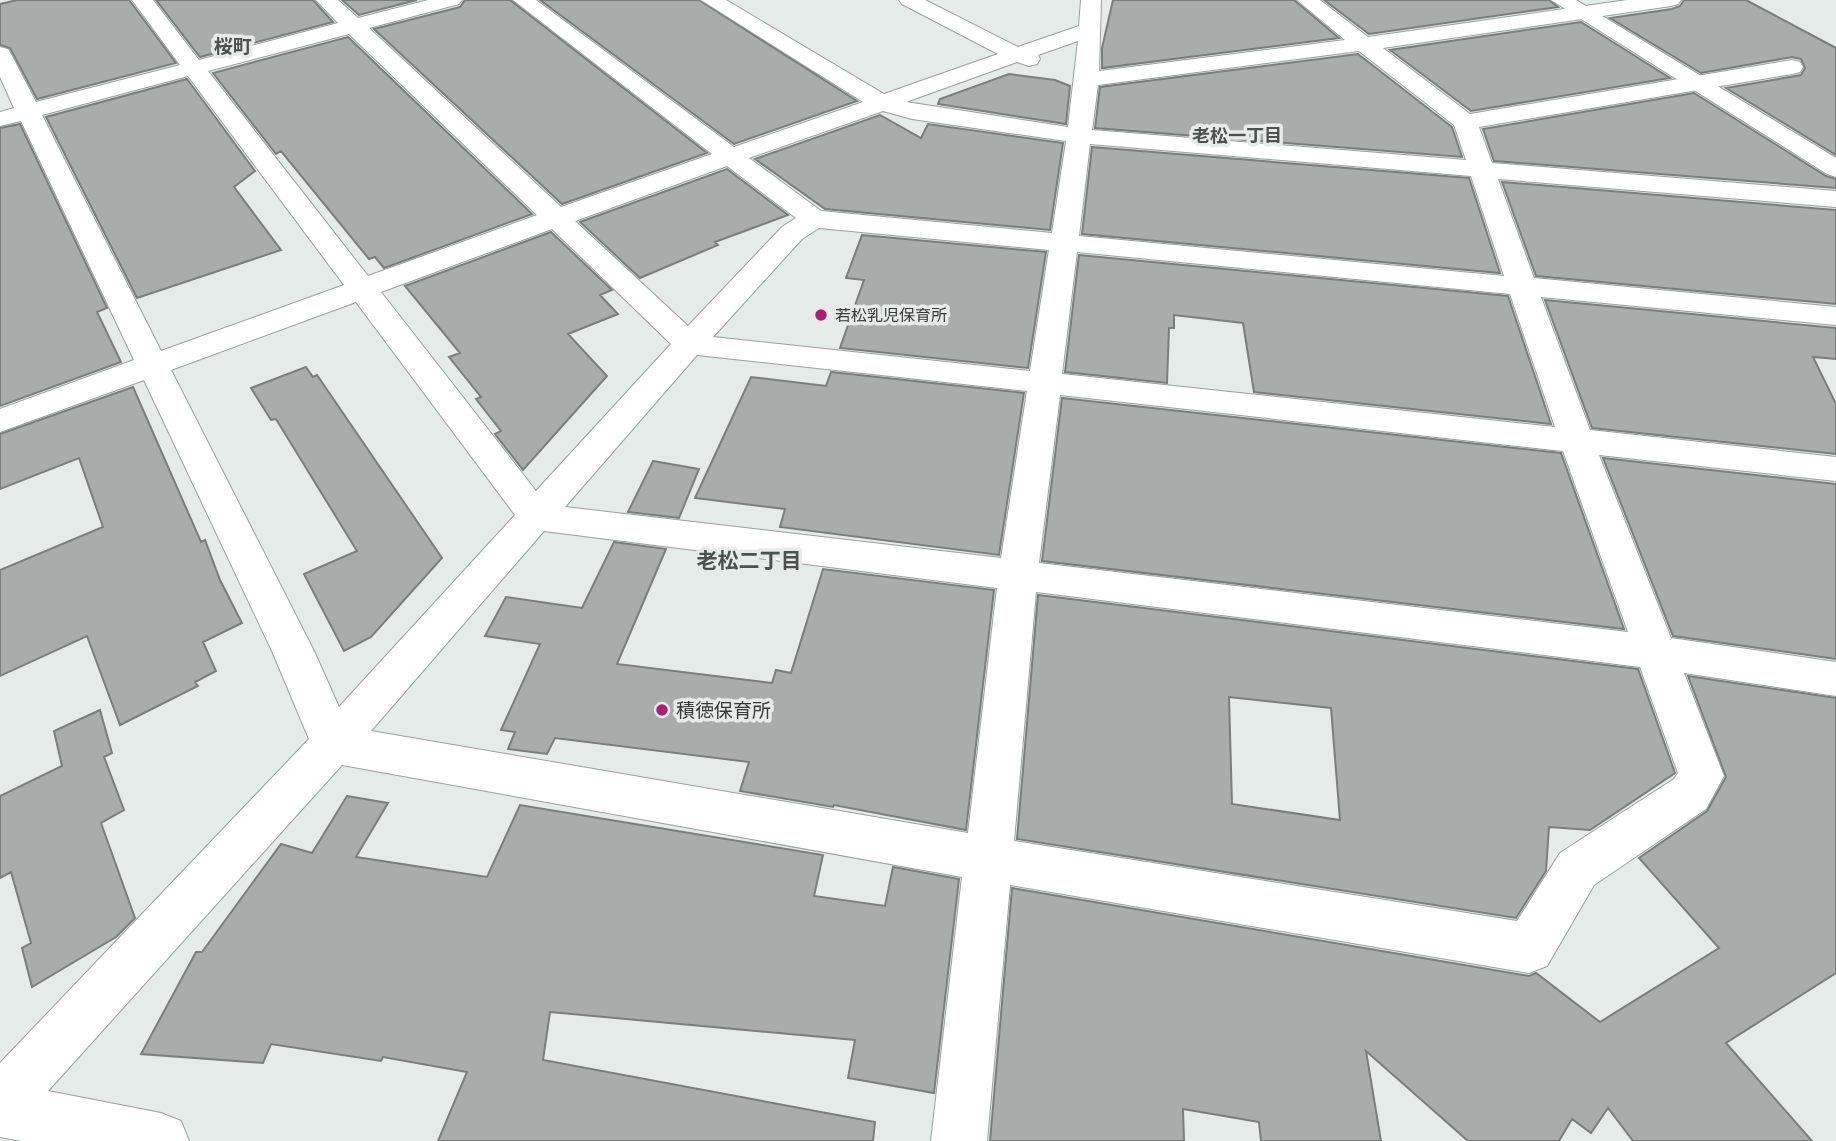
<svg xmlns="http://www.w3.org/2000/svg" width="1836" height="1141" viewBox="0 0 1836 1141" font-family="'Asap Condensed','Noto Sans JP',sans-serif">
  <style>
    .building { fill: #a8adab; stroke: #797e7c; stroke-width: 2; fill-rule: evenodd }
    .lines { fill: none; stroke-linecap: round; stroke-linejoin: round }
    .street-casing { stroke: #999f9d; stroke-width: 2 }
    .secondary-casing { stroke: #999f9d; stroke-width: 2 }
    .street { fill: #fff; fill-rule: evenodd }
    .secondary { fill: #fff; fill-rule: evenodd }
    .poi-dot { fill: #a52372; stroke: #e5ebe9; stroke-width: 2.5 }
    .labels { text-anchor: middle; stroke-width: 7; stroke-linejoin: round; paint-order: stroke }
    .far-poi-label { font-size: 16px; fill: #363938; stroke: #e5ebe9; text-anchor: start }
    .far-neighbourhood-label { font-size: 18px; font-weight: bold; fill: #4c514f; stroke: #e5ebe9 }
    .far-quarter-label { font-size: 19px; font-weight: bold; fill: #4c514f; stroke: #e5ebe9 }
    .poi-label { font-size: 19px; fill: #363938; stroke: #e5ebe9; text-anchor: start }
    .neighbourhood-label { font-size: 21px; font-weight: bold; fill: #4c514f; stroke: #e5ebe9 }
  </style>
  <rect width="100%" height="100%" fill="#e5ebe9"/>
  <path class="building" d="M17 0H129L176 63 37 99 10 48 0 45V4Z
    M156 0H313L333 22 200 57Z
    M342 0H417L359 15Z
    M465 0H510L707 153 562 204 374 29 460 7Z
    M540 0H699L857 101 734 144Z
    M1113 0H1294L1339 38 1102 68V48Z
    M1324 0H1549L1558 7 1369 34Z
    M1684 0H1746L1836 48V155L1726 88 1801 75 1805 68 1801 59 1792 57 1701 73 1610 18 1672 9 1680 6Z
    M1581 22 1670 78 1471 111 1390 50Z
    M348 37 532 214 384 268 375 257 369 259 281 151 276 154 213 73Z
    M1358 54 1452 127 1462 157 1095 128 1100 87Z
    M1009 74 1055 80 1070 86 1066 124 938 104 940 99Z
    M187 79 255 171 234 187 281 250 137 298 46 117Z
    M1694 93 1826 176 1836 179V188L1494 161 1483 129Z
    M880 115 921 138 928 124 1063 143 1050 230 825 209 755 159Z
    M20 124 107 308 97 312 121 362 0 406V128Z
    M1092 147 1469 178 1500 273 1082 234Z
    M727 169 788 215 715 242 718 245 640 278 580 222Z
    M1502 182 1836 210V304L1536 276Z
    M551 232 612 290 600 295 618 314 568 334 607 376 523 470 495 434 501 431 476 399 481 397 449 357 460 353 405 286Z
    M862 235 1046 252 1028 368 840 348 864 280 846 278Z
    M1079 255 1508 296 1551 424 1254 392 1243 323 1174 315V328H1169L1167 383 1065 372Z
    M1545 300 1836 328V359L1813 357 1836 404V454L1592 428Z
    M306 367 313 377 317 375 442 558 371 637 344 651 304 574 357 551 276 419 271 420 251 388Z
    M831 372 1024 393 999 555 780 527 785 509 695 498 751 377 826 386Z
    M133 387 201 542 205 540 220 580 242 623 203 642 216 671 195 682 198 686 120 725 87 636 0 676V570L103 527 79 458 0 489V434Z
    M1062 398 1561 453 1624 629 1042 561Z
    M1603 458 1836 484V659L1673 636Z
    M653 461 699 469 679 518 628 512Z
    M614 542 666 549 617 664 772 683 776 670 791 673 823 569 994 590 966 830 834 805 833 807 740 791 749 762 555 738 547 754 508 749 515 732 501 730 540 644 485 636 506 597 582 608Z
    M1038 595 1638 669 1675 773 1590 830 1549 827 1546 871 1516 918 1017 839ZM1229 697 1331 708 1340 820 1232 804Z
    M1688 676 1836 698V973L1726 1043 1812 1141H1633L1608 1108 1591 1133 1572 1119 1559 1141H1468L1366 1051 1381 1141H1261L1259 1122 1183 1109 1184 1141H990L1012 888 1529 976 1536 973 1600 1022 1719 948 1639 858 1707 811 1726 777Z
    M100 710 112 753 104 757 124 810 101 823 135 918 116 937 32 987 22 948 31 943 11 872 0 878V796L62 766 54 731Z
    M347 796 388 803 356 857 487 877 520 805 823 855 814 896 885 906 893 867 959 879 934 1093 848 1078 855 1040 550 1012 543 1060 875 1122 873 1141H438L467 1072 383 1057 381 1061 271 1044 263 1063 141 1054 196 952H202L281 844 312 853Z"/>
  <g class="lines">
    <defs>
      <path id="street" d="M132 0H153L199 60 338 23 316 0H338L358 18 428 0H462L459 4 369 28 561 207 712 154 513 0H536L734 147 863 102 701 0H726L884 94 998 54 902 4 899 0H925L1018 47 1079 26 1081 0H1101L1099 71 1345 40 1297 0H1320L1368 37 1627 0H1681L1678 4 1671 6 1383 48 1470 114 1792 60 1800 62 1803 67 1800 72 1792 74 1479 127 1492 163 1836 191V207L1498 179 1534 278 1836 307V325L1541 297 1590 430 1836 457V481L1599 455 1671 638 1836 662V696L1684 673 1724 776 1706 809 1594 885 1547 966 1529 973 1010 885 987 1141H931L962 877 342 765 48 1091 161 1113 181 1121 189 1141H21L0 1137V1063L309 739 272 651 144 380 0 432V409L134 360 21 121 0 126V112L14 108 0 77V47L8 49 11 54 36 102 180 65ZM349 34 537 215 368 276 208 71ZM1078 41 1068 127 906 102 1017 62 1029 66 1037 64 1040 59 1038 55ZM1359 51 1454 125 1466 160 1092 130 1098 85ZM188 76 344 285 161 351 42 115ZM883 111 912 119 1066 141 1052 233 821 211 749 158ZM1090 144 1471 176 1504 276 1079 236ZM727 166 796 218 782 227 688 326 575 221ZM819 228 1049 250 1030 371 713 337 802 239ZM552 229 671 344 536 491 381 292ZM1077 252 1510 294 1555 427 1062 374ZM356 302 515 515 339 707 314 651 171 370ZM697 355 1027 391 1001 558 565 507ZM1060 395 1563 451 1628 632 1039 563ZM544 531 997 588 968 833 371 731ZM1036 592 1640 667 1678 773 1674 779 1560 853 1517 921 1014 841Z"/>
      <path id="secondary" d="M1551 0H1576L1836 158V177L1827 174Z"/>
    </defs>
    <use href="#street" class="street-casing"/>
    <use href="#secondary" class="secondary-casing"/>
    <use href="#street" class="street"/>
    <use href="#secondary" class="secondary"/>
  </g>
  <g class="poi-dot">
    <circle cx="821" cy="315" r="7"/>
    <circle cx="662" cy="710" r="7"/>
  </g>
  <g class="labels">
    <g class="far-poi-label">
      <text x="835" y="321">若松乳児保育所</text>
    </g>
    <g class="far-neighbourhood-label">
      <text x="1237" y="142">老松一丁目</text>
    </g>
    <g class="far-quarter-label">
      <text x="233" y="53">桜町</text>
    </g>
    <g class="poi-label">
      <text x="676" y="717">積徳保育所</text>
    </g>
    <g class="neighbourhood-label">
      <text x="749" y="568">老松二丁目</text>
    </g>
  </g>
</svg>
